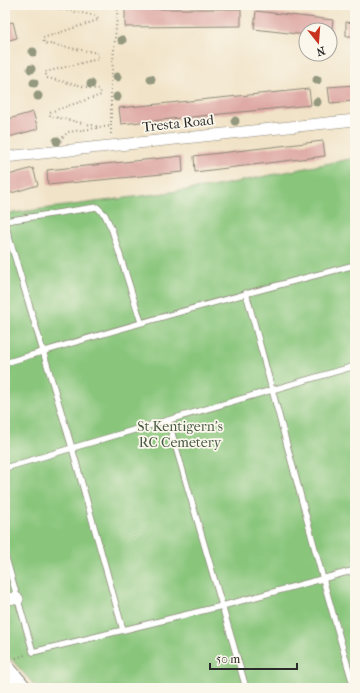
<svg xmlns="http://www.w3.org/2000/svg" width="360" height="693" viewBox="0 0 360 693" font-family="'IM FELL French Canon',serif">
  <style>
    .green { fill: #89c67c; stroke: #5a7854 }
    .building { fill: #dfaaa6 }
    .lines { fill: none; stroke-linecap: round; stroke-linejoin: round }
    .lane-casing { stroke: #8e8779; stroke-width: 7 }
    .street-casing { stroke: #8e8779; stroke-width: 12 }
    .primary-casing { stroke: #8e8779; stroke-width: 20 }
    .path { stroke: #8e8779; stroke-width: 2; stroke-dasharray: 1 3; stroke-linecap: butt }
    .lane { stroke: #fff; stroke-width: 5.5 }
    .street { stroke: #fff; stroke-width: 11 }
    .primary { stroke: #fff; stroke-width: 18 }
    .tree { fill: #94987e }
    .labels { text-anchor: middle; stroke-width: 3.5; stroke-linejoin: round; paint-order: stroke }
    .street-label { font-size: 14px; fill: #2b2b2b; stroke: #fbf7ec }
    .park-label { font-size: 14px; fill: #475a43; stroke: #fbf7ec }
  </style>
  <rect width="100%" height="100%" fill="#fbf7ec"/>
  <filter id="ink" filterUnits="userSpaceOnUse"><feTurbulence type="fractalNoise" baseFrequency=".025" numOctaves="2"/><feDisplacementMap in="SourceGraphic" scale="8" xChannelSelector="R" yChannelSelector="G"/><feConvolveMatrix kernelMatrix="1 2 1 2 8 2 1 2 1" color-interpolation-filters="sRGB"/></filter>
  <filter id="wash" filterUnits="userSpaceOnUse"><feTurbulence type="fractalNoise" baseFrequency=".012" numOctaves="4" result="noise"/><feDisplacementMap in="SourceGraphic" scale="16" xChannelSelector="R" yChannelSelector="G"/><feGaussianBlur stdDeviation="0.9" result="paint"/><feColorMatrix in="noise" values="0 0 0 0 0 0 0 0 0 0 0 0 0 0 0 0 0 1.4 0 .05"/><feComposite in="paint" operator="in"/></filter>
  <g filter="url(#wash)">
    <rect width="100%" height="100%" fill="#f1e3c7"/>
    <path class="green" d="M355 158V688H37L13 661 5 654V214L217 186Z"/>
    <g id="blocks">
      <path class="building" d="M125 9H241V26L125 27Z
        M256 11 333 20 331 35H330V30H306V35L254 29Z
        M13 22 17 38 5 41V24Z
        M346 22 355 23V36H346Z
        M355 85V101L330 103 328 87Z
        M309 89 311 105 121 124 119 108Z
        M33 112 38 129 5 138V120Z
        M323 141 325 156 195 172 194 156Z
        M182 156 183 172 48 185 47 170Z
        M33 168 38 185 5 195V176Z"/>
    </g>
  </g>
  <g filter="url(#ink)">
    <use href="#blocks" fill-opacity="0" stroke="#8e8779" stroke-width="1"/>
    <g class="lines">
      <defs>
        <path id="lane" d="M5 221 97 207 105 215 112 230 141 322
          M5 224 72 448 123 630
          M246 293 323 579 354 688
          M5 363C121 328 238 295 355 265
          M168 420 246 688
          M5 468 72 448 355 366
          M5 555 33 652 222 606 355 570"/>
        <path id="street" d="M5 157 355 120
          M5 598 18 599"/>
        <path id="primary" d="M5 668 22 688"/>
      </defs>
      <use href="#lane" class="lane-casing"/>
      <use href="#street" class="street-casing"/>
      <use href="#primary" class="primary-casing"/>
      <path class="path" d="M39 5 97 16 98 20 43 38 44 43 98 53V59L45 72 47 78 100 90 101 95 50 112V116L101 127
        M111 134V83L118 5
        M61 141 62 138 68 132 111 126
        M16 658 25 655"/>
      <use href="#lane" class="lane"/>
      <use href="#street" class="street"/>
      <use href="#primary" class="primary"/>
    </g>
    <g class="tree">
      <circle cx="122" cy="40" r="4.5"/>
      <circle cx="33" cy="52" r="4.5"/>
      <circle cx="31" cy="69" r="4.5"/>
      <circle cx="117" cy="77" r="4.5"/>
      <circle cx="151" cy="79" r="4.5"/>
      <circle cx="317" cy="80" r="4.5"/>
      <circle cx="34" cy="83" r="4.5"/>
      <circle cx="91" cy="84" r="4.5"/>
      <circle cx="38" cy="96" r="4.5"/>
      <circle cx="117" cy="97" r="4.5"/>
      <circle cx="317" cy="102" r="4.5"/>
      <circle cx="235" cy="121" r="4.5"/>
      <circle cx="57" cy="141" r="4.5"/>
    </g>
  </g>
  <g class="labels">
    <g class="street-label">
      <text transform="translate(178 123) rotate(-6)" y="5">Tresta Road</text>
    </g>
    <g class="park-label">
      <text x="180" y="431">St Kentigern's<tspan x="180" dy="16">RC Cemetery</tspan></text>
    </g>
  </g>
  <rect width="360" height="693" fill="none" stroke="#fbf7ec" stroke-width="20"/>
  <g transform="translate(318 42) rotate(163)"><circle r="19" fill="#fbf7ec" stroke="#a8a59f"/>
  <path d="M0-3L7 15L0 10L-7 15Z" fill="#c8321e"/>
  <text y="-6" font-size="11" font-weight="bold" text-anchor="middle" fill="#2b2b2b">N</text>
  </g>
  <path d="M210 663v6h87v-6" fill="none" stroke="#2b2b2b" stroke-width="2"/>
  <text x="216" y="663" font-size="12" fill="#2b2b2b" stroke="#fbf7ec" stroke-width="3" paint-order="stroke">50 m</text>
</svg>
